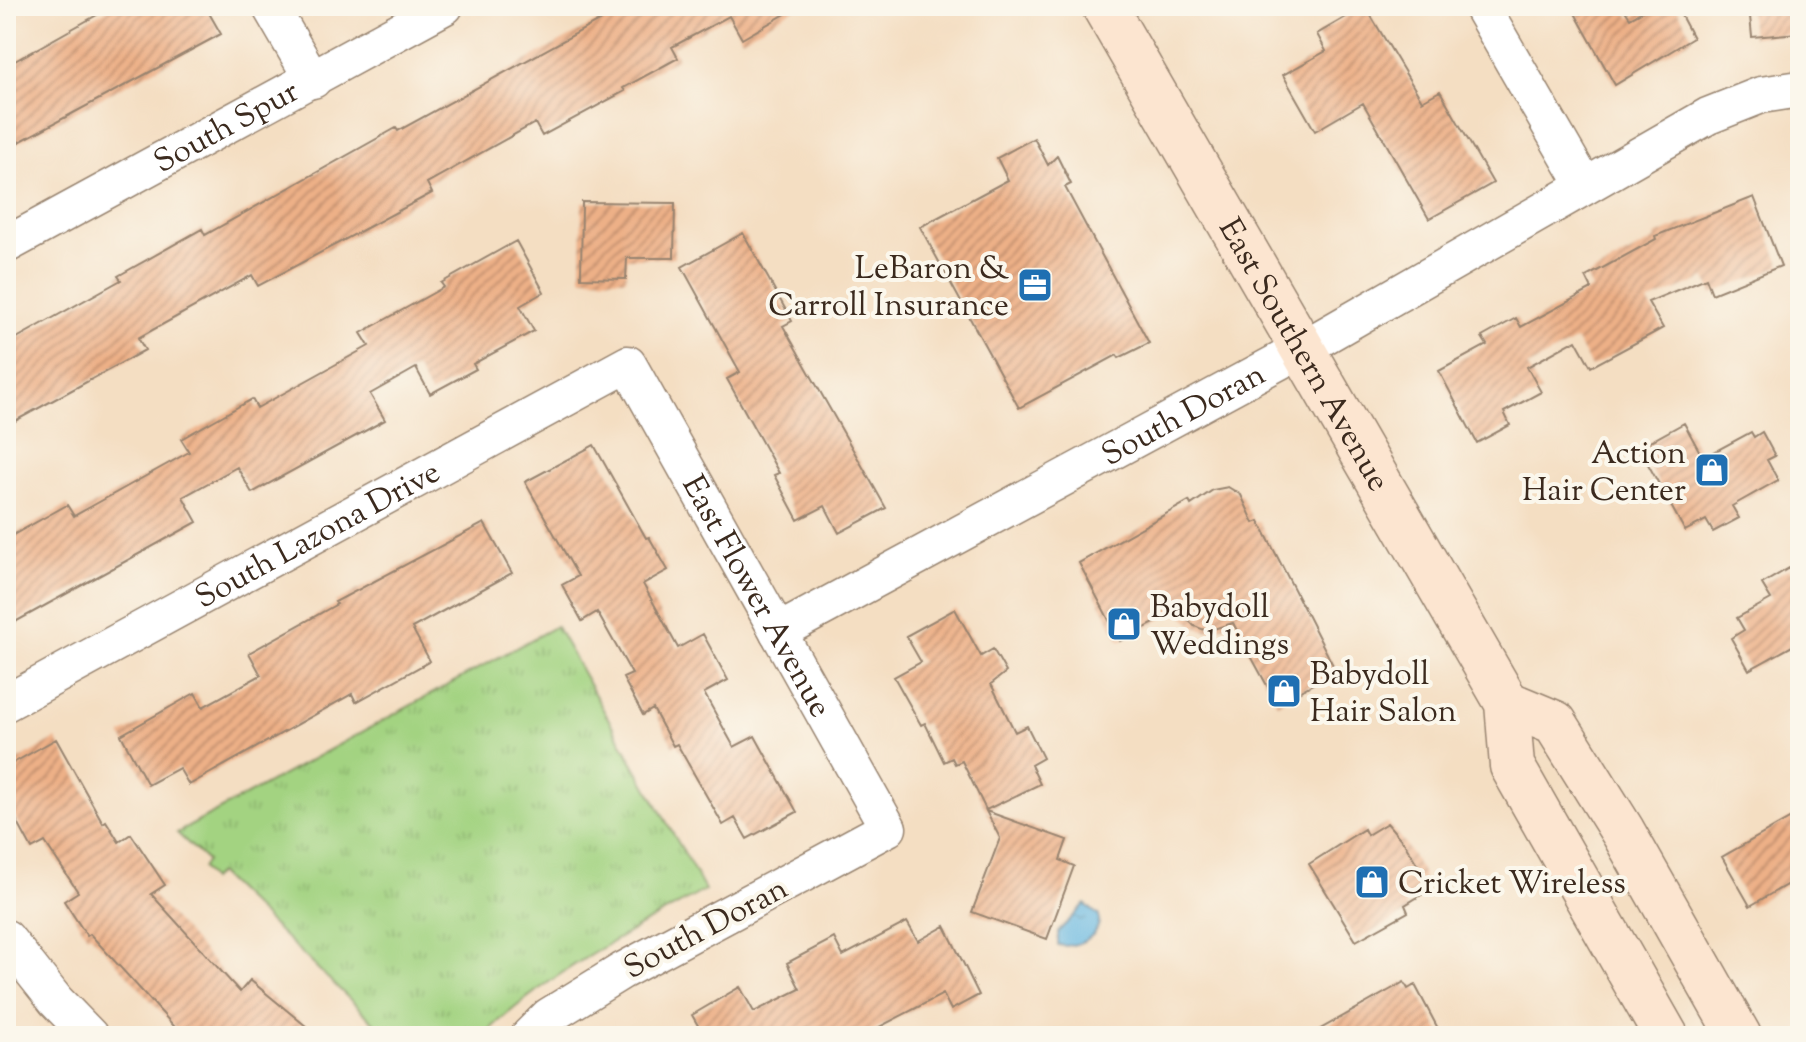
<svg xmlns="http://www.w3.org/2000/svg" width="1806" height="1042" viewBox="0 0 1806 1042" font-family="'Sorts Mill Goudy',serif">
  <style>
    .grass { fill: url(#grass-tufts); stroke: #6f7e50; stroke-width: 2 }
    .water { fill: url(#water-ripples); stroke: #507080; stroke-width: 2 }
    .building { fill: url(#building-hatch) }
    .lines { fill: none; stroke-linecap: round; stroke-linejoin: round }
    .street-casing { stroke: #988470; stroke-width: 39 }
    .secondary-casing { stroke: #988470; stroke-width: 47 }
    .street { stroke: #fff; stroke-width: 36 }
    .secondary { stroke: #fce5d0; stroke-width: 44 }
    .labels { text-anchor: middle; stroke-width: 8; stroke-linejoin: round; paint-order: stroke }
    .street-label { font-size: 32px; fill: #3b2a1e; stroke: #fbf7ec }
    .poi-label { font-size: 32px; fill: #3b2a1e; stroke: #fbf7ec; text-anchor: start }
  </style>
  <defs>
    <pattern id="grass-tufts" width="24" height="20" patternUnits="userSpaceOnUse" patternTransform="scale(2)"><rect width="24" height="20" fill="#a3d381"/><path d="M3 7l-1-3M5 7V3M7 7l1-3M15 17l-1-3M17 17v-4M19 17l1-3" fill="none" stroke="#8db56f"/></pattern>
    <pattern id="water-ripples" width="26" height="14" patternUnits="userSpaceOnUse" patternTransform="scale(2)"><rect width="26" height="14" fill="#66b7e1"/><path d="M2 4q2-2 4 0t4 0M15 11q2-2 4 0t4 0" fill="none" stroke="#5595b6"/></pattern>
    <pattern id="building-hatch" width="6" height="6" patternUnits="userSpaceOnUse" patternTransform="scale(2)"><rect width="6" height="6" fill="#edb087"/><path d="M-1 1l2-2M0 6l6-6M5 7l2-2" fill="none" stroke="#c18f6e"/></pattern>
  </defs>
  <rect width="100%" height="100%" fill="#fbf7ec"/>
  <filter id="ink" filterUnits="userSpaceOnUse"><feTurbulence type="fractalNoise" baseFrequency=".0125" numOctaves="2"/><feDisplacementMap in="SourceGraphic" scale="16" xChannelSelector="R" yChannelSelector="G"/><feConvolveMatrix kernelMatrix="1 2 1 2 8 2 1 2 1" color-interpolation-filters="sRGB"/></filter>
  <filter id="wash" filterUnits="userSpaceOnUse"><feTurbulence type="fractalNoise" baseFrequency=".006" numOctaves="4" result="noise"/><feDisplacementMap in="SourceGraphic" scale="32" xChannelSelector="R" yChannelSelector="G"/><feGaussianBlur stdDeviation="1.8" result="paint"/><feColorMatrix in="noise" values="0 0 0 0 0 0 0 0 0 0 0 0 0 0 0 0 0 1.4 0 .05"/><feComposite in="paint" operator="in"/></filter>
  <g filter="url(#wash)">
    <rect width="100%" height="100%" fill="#f4dec2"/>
    <path class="grass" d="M556 626 705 890C626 934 548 973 483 1036H388L218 873 211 880 202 868 207 861 177 833Z"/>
    <path class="water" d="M1085 904 1099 916C1101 939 1074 948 1058 945V932Z"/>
    <g id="blocks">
      <path class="building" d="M113 6H205L221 34 6 149V66Z
        M626 6H799L742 39 729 16 672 47 678 58 623 88 625 91 542 136 535 123 427 183 432 193 258 286 252 275 138 338 145 350 6 426V344L121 280 118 276 202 229 205 235 396 128 398 131Z
        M1365 6 1422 101 1440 91 1493 183 1429 219 1363 103 1315 131 1283 75 1326 51 1317 34Z
        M1571 6H1622L1630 18 1652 6H1676L1693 38 1615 85Z
        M1749 6H1800V33L1752 37Z
        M1034 138 1048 165 1057 156 1071 184 1065 187 1149 343 1119 358 1117 355 1019 408 920 227 1008 180 997 158Z
        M1754 197 1781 266 1712 294 1706 278 1648 302 1663 328 1591 367 1576 340 1527 367 1541 392 1504 412 1510 425 1477 443 1439 371 1487 345 1482 337 1516 318 1521 327 1592 289 1586 277 1656 239 1655 236Z
        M582 202 675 203 674 258H627L626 279 581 278Z
        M743 233 792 321 783 326 886 508 839 533 825 506 798 520 774 475 779 473 727 379 740 372 682 267Z
        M516 241 544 292 520 306 534 331 473 364 476 369 430 394 416 368 370 394 385 420 252 493 237 467 183 497 197 522 6 627V539L67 505 74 516 189 452 181 439 252 399 257 408 369 346 361 333 444 287 441 283Z
        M1684 423 1703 458 1751 432 1754 437 1762 432 1775 456 1767 460 1778 480 1732 506 1739 518 1713 532 1706 520 1685 531 1639 448Z
        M594 445 646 538 649 537 668 570 643 584 678 648 703 634 728 680 704 693 734 747 755 736 797 812 747 839 735 818 723 825 677 744 673 746 653 709 643 715 623 678 632 674 597 612 582 621 562 585 578 576 525 482Z
        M1228 487 1241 495 1254 523 1259 521 1336 671 1277 704 1233 623 1207 631 1194 626 1179 610 1120 641 1079 563 1189 501 1191 505 1213 490Z
        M484 523 512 573 412 628 430 661 356 702 352 694 189 785 179 768 148 785 121 735 195 693 203 707 261 675 249 653 337 604 335 602Z
        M1789 568 1800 583V652L1796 644 1749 670 1731 638 1744 630 1737 618 1771 599 1762 584Z
        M955 609 981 656 993 649 1006 672 991 684 1015 732 1027 726 1043 758 1031 765 1040 784 986 810 962 761 955 764 952 758 944 762 925 723 921 725 894 677 921 662 906 636Z
        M56 739 103 823 106 821 119 842 131 834 165 885 151 894 240 992 250 980 318 1036H183L90 934 87 936 64 901 78 892 45 842 32 849 6 801V767Z
        M986 811 1067 840 1060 860 1074 866 1047 939 972 912 1000 838Z
        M1800 813V877L1750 906 1722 857Z
        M1387 823 1405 844 1422 872 1426 892 1405 905 1408 912 1356 941 1309 864 1364 829 1367 835Z
        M907 922 918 941 945 926 979 995 951 1010 943 994 862 1036H704L692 1015 740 987 754 1012 800 989 787 963 834 938 843 956Z
        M1404 982 1408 989 1415 985 1442 1036H1308Z"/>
    </g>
  </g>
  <g filter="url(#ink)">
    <use href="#blocks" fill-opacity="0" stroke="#988470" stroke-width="2"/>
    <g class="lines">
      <defs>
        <g id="street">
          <path d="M270 6 313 80"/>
          <path d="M1481 6 1585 186"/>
          <path id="s1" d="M6 245 445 6"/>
          <path id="s2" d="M778 632 1302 349 1708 116 1761 95 1800 89"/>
          <path id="s3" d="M6 703 628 364 888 828 622 971 549 1016 529 1036"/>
          <path d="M6 938 56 1001 90 1036"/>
        </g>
        <g id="secondary">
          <path id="s4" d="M1104 6 1507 703 1512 766 1666 1036"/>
          <path d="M1507 703 1555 723 1623 832 1739 1036"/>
        </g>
      </defs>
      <use href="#street" class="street-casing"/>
      <use href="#secondary" class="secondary-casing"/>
      <use href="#street" class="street"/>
      <use href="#secondary" class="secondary"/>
    </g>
  </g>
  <defs>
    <symbol id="office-square" viewBox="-11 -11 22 22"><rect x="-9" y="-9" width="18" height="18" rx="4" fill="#1f6fb2" stroke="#fbf7ec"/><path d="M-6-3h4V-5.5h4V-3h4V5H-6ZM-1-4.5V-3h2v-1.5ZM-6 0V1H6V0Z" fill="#fff"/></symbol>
    <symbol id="shop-square" viewBox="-11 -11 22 22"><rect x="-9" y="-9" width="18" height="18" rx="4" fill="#1f6fb2" stroke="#fbf7ec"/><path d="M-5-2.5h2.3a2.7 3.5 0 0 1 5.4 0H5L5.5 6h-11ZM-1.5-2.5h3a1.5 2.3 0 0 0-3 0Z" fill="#fff"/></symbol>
  </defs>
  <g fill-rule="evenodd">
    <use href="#office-square" x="1015" y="265" width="40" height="40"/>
    <use href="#shop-square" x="1692" y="450" width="40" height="40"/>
    <use href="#shop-square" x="1104" y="604" width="40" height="40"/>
    <use href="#shop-square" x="1264" y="671" width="40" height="40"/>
    <use href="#shop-square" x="1352" y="862" width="40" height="40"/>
  </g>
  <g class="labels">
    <g class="street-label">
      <text dy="11" stroke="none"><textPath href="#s1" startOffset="250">South Spur</textPath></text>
      <text dy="11" stroke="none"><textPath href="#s4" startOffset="402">East Southern Avenue</textPath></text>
      <text dy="11" stroke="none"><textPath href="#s2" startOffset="460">South Doran</textPath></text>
      <text dy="11" stroke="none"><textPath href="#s3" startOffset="354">South Lazona Drive</textPath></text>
      <text dy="11" stroke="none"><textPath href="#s3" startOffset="974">East Flower Avenue</textPath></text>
      <text transform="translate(705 927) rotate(-28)" y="11">South Doran</text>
    </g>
    <g class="poi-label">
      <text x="1009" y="278" text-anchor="end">LeBaron &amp;<tspan x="1009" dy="37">Carroll Insurance</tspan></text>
      <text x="1686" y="463" text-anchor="end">Action<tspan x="1686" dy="37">Hair Center</tspan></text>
      <text x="1150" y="617">Babydoll<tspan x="1150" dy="37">Weddings</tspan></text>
      <text x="1310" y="684">Babydoll<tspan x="1310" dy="37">Hair Salon</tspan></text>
      <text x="1398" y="893">Cricket Wireless</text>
    </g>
  </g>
  <rect width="1806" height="1042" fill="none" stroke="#fbf7ec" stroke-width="32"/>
</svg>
